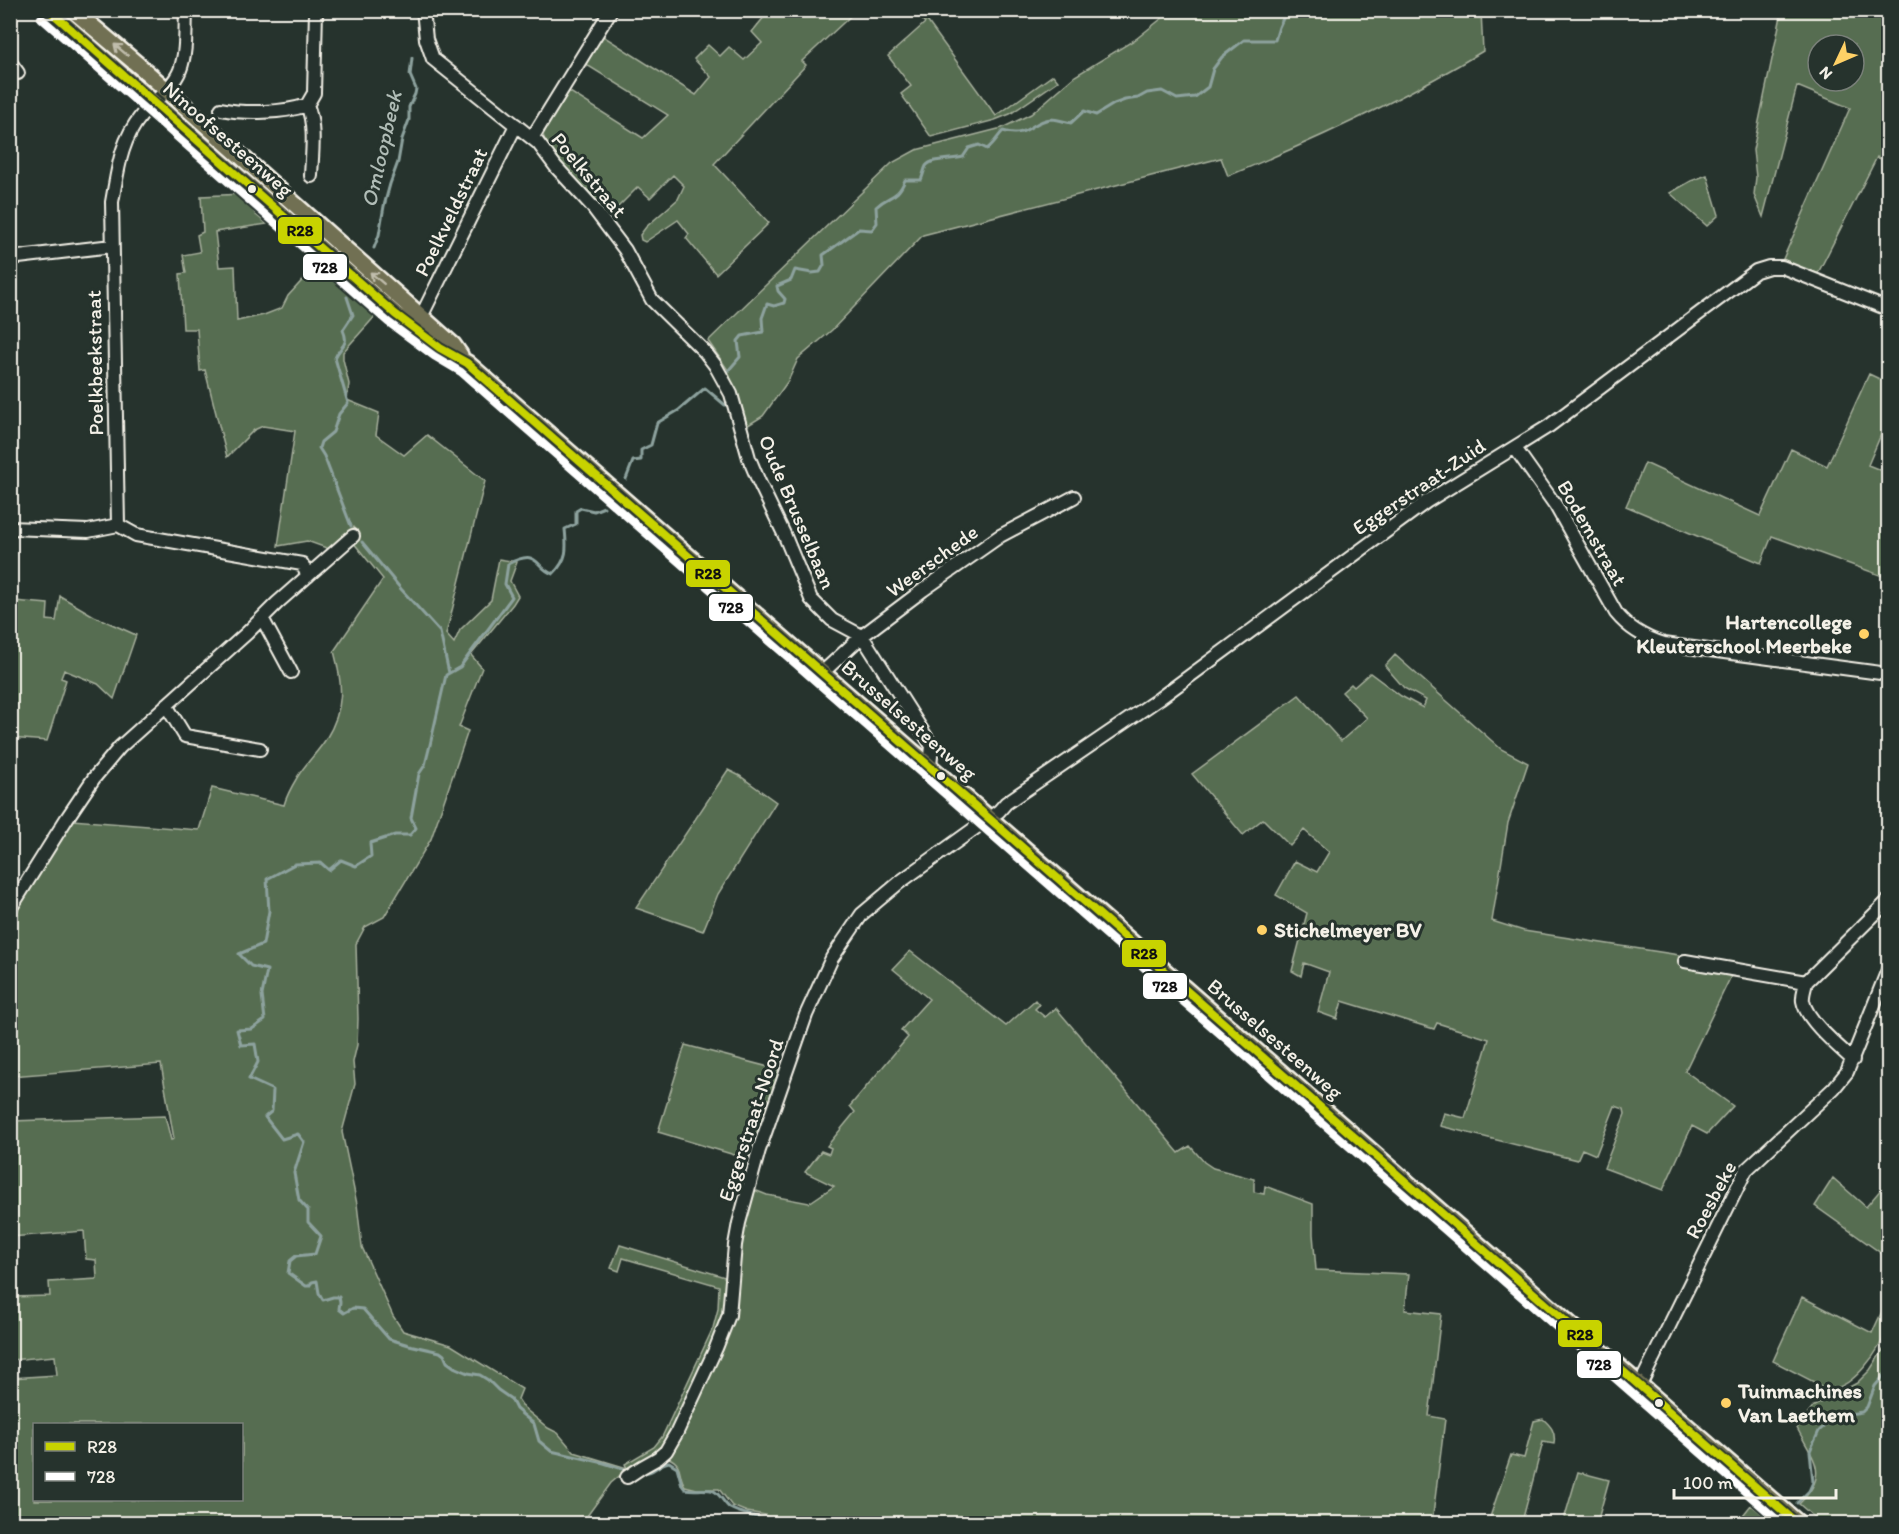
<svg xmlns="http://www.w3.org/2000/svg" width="1899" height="1534" viewBox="0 0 1899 1534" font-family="Itim,sans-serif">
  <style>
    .green { fill: #576d51; stroke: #a6af9c; stroke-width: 1.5; fill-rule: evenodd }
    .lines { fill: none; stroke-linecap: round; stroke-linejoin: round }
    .stream { stroke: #8da29e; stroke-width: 3 }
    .minor-casing { stroke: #f4f1e8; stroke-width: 16 }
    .major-casing { stroke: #f4f1e8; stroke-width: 20 }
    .minor { stroke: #26332d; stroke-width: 12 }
    .major { stroke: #716f52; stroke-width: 15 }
    .bus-1-casing { stroke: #26332d; stroke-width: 12 }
    .bus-2-casing { stroke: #26332d; stroke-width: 12 }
    .bus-1 { stroke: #c8d300; stroke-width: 8 }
    .bus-2 { stroke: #fff; stroke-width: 8 }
    .oneway { stroke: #c0bdac }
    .bus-dot { fill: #f4f1e8; stroke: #26332d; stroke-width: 2 }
    .poi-dot { fill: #ffd166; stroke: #26332d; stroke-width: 2 }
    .labels { text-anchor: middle; stroke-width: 6; stroke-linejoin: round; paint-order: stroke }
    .street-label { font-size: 21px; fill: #f4f1e8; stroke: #26332d }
    .poi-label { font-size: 21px; font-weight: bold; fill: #f4f1e8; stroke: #26332d; text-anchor: start }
    .water-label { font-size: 22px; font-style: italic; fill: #b0bcb6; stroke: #26332d }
    .line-badge { stroke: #26332d; stroke-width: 2 }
    .pale-badge-label { font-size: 16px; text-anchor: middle; font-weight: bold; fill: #111 }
  </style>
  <rect width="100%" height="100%" fill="#26332d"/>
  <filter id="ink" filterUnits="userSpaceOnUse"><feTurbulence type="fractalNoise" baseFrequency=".0167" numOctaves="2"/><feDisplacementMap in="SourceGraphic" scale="12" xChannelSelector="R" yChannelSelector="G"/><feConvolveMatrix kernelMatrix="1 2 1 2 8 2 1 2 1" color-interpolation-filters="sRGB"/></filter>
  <g filter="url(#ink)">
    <path class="green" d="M769 11H856L802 61 806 65 714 164 769 223 716 274 686 238 689 234 678 220 645 242 641 240 640 235 646 227 678 199 684 186 673 175 650 198 638 187 610 215 549 151 543 135 567 90 643 138 668 115 582 62 600 34 696 95 711 77 694 59 708 45 720 56 729 47 744 60 762 43 752 32Z
      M915 11H920L996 116 1053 75 1058 81 1010 114 995 120 931 137 901 94 911 86 888 56 925 23Z
      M1171 11H1481L1483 51C1402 100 1316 140 1228 176L1221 158 923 235 832 330 798 359 788 381 763 416 745 427 728 370 708 341 892 163 916 150 1002 128 1031 114 1075 76 1136 39Z
      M1782 11H1888V162L1877 157 1817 275 1783 259 1850 108 1797 86 1763 217 1754 195 1756 177 1753 150ZM1818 45H1854V81H1818Z
      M1707 175 1719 215 1707 226 1670 193 1691 181Z
      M243 194 256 215 267 224 215 232 219 267 235 266 237 321 264 315 282 308 288 296 319 262 378 313 343 352V359L349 384 347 400 379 413 376 435 404 455 427 435 485 481 446 634 454 643 460 630 491 600 499 559 517 562 510 581 518 596 513 604 471 655 482 668 459 727 468 731 431 839 384 917 365 927 356 944 358 1019 357 1045 353 1062 355 1084 342 1132 357 1204 362 1247 393 1316 403 1331 451 1345 522 1389 518 1399 524 1408 548 1428 558 1433 574 1452 627 1468 625 1464 654 1447 662 1437 713 1328 718 1309 719 1286 623 1258 619 1271 611 1268 620 1245 728 1278 725 1307 720 1324 667 1444 654 1455 628 1469 611 1483 582 1523H11V1378L57 1375 55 1356 11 1360V1297L50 1296 49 1282 97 1279 96 1260 86 1259 84 1231 11 1237V1121L165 1116 171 1140 174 1139 161 1064 11 1076 10 921 72 820 199 830 212 788 284 805C287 794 292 786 298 776 306 763 318 752 326 739 345 708 343 685 334 651L383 579 353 542 360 535 354 527 329 549 307 541 278 546 295 431 263 426 254 430 227 457 205 370 200 371 197 329H183L180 274 186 273 183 255 200 252 197 235 203 232 201 196ZM34 1424H242V1500H34Z
      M1869 374 1888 383V418L1868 465 1888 473V578L1772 536 1761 563 1626 506 1645 463 1760 516 1791 449 1827 466Z
      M60 596 94 616 136 635 114 699 98 684 64 670 61 678 66 680 47 741 11 738 10 637 15 601 48 604 47 620 56 621Z
      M1395 655 1501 749 1528 763 1508 823 1492 921 1524 931 1679 955 1682 962 1733 972 1685 1071 1733 1106 1707 1134 1692 1126 1663 1190 1604 1168 1625 1114 1624 1109 1615 1106 1596 1155 1582 1149 1577 1160 1440 1126 1444 1113 1465 1118 1489 1039 1437 1023 1434 1029 1342 1001 1337 1019 1318 1012 1329 972 1304 963 1301 976 1292 971 1307 913 1276 895 1295 861 1317 872 1329 852 1304 830 1290 846 1263 819 1243 835 1192 774 1299 695 1341 741 1367 718 1342 692 1351 684 1354 687 1370 673 1401 696 1423 708 1426 700 1404 688 1385 666Z
      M728 770 740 776 776 802 718 894 703 931 636 908Z
      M910 951 1006 1026 1035 1000 1039 1005 1035 1009 1045 1017 1056 1008 1179 1153 1190 1146 1204 1162 1213 1168 1254 1179V1192L1264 1194 1265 1186 1313 1204V1234L1316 1270 1409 1274 1405 1310 1441 1314 1429 1416 1445 1419 1432 1523H775L765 1515 747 1512 732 1506 719 1489H697L685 1486C677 1474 684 1465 669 1458L731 1322 745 1214 752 1189 767 1195 809 1203 834 1186 805 1172 821 1151 829 1154 831 1148 827 1146 855 1112 850 1106 908 1037 901 1030 929 999 893 969Z
      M685 1045 780 1070 748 1159 658 1132Z
      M1833 1178 1866 1207 1888 1181V1258L1815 1206Z
      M1802 1297 1872 1333 1884 1307C1899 1327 1867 1368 1851 1380 1844 1386 1834 1389 1826 1393L1818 1384 1773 1361Z
      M1883 1350 1888 1353V1523H1821L1799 1504C1830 1473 1814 1461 1797 1428L1814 1406 1857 1383 1870 1370Z
      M1543 1419C1551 1426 1556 1432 1554 1444L1543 1442 1523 1518 1549 1523H1485H1488L1511 1455 1524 1458 1534 1421Z
      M1578 1472 1609 1480 1597 1523H1563Z
      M1751 1505 1771 1521 1770 1523H1711L1740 1519Z"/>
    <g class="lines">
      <path class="stream" d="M374 248 379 235 384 206 390 184 398 162 402 139 409 120V107L415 94 416 89 410 75 412 58
        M347 297 353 315 343 330C350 346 340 345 335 358L348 403 339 414 333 432 321 442 319 448 324 456 351 526
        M728 371 740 357 738 341 742 336 763 332 762 318 767 304 774 306 784 303 785 299 778 291 777 286 791 280 795 270 812 273 820 272 824 265 823 255 859 229 872 230 877 223 876 207C889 194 897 200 905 180H921C923 176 924 170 926 166 932 158 953 160 963 157L969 148 979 145 987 149C995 143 997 137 1003 131 1027 139 1031 121 1051 119 1057 119 1065 122 1071 123L1084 111 1096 115 1114 104 1125 100 1138 98 1147 93 1162 91 1177 99 1195 97 1208 87 1213 69 1222 57 1244 40H1275L1279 27 1287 10
        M626 479 633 461 641 460V450L651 445 657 423 679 410 705 388 725 405H729
        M604 507 594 511 581 508 576 511V524L565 529C567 549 568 559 553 574 534 568 540 547 508 564L505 584 512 597 460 667 446 675 430 745 425 765 419 774 411 818 416 828 410 835H395L370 843 371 856 356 866 341 860 329 870 321 863 295 864 267 879 269 911 263 944 239 954 251 966 267 970 262 995 265 1020 252 1029 237 1030 241 1045 255 1044 258 1062 249 1079 273 1090 272 1111 265 1117 282 1139 298 1134 304 1142 294 1173 299 1200 308 1210V1222L321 1236 315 1254 296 1256 290 1261 288 1273 306 1286H309L312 1282 317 1281 319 1293 323 1300 333 1297H339L340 1302 339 1309 344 1313 353 1308 363 1309 389 1339 409 1345 440 1352 444 1355 447 1362 454 1367 468 1373 480 1375 488 1380 498 1390 511 1399 516 1409 534 1424 539 1441 551 1451 604 1463 629 1471
        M362 542 401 589 440 632 449 673
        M641 1473C654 1474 657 1464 669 1462L677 1467 682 1485 685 1489C694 1491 706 1488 714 1491 721 1495 724 1504 730 1508 743 1516 758 1514 770 1524
        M1797 1503 1809 1491 1813 1482 1810 1451 1819 1431 1830 1421 1843 1415 1862 1412 1867 1407 1875 1386 1888 1371"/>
      <defs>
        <path id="minor" d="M423 10 426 39 433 59 538 143 556 167 591 205 625 250 652 300 705 352 715 365 731 394 749 458 759 482 784 534 811 599 832 620 862 636 932 746 930 766
          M10 62 18 73
          M307 105C316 126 312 153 311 176
          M221 109C245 114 284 113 307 105L314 93 316 10
          M532 138 611 10
          M10 258 112 246
          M421 317 516 125
          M1515 448 1556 506 1616 613C1629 629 1645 638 1664 644L1888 674
          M118 525 112 202C118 170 120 142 141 116 153 102 174 86 180 70 187 52 185 29 186 10
          M118 525 136 535 302 564 308 576
          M10 528 88 531 118 525
          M262 618 291 672
          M823 672 862 636 923 590 1000 536 1074 497
          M166 705 185 736 260 749
          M10 909 67 818 94 778 120 747 247 633 277 603 353 536
          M1685 961 1806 982
          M1853 1060C1839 1047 1806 1020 1803 1001 1802 995 1805 988 1806 982L1888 901
          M1640 1385 1746 1170 1834 1088 1847 1072 1888 970
          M627 1477 642 1467 658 1458 666 1451 677 1432 716 1348 729 1315 735 1245 739 1223 759 1150 806 1015 832 958 862 914 900 882 999 811 1006 803 1160 698 1426 502 1549 426 1756 271 1769 267H1782L1888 309"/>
        <path id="major" d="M48 10 395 314 440 348 467 363 563 447 1799 1524
          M73 10 144 70 453 345 460 355"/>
      </defs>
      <use href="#minor" class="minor-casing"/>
      <use href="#major" class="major-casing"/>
      <use href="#minor" class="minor"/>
      <use href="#major" class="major"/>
      <defs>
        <path id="bus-1" d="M49 10 395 314 440 348 467 363 1798 1524"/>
        <path id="bus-2" d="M41 18 388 322 434 356 461 372 1782 1524"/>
      </defs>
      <use href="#bus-1" class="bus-1-casing"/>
      <use href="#bus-2" class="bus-2-casing"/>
      <use href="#bus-1" class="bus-1"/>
      <use href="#bus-2" class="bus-2"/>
    </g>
    <defs><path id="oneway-shaft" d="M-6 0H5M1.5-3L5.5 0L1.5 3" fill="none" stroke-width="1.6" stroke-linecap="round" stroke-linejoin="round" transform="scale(1.5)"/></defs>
    <g class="oneway">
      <use href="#oneway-shaft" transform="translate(121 50) rotate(-140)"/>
      <use href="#oneway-shaft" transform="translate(377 278) rotate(-139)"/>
    </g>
  </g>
  <g class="bus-dot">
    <circle cx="252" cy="189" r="5"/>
    <circle cx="941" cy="776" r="5"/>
    <circle cx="1659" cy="1403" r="5"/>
  </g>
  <g class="poi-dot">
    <circle cx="1864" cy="634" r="6"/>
    <circle cx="1262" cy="930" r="6"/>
    <circle cx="1726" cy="1403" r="6"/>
  </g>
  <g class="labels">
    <g class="street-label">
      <text transform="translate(228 139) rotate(41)" y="7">Ninoofsesteenweg</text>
      <text transform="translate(589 175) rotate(50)" y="7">Poelkstraat</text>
      <text transform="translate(451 212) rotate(-64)" y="7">Poelkveldstraat</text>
      <text transform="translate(95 363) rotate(-91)" y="7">Poelkbeekstraat</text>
      <text transform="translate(1419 487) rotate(-34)" y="7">Eggerstraat-Zuid</text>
      <text transform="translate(797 512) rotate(67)" y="7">Oude Brusselbaan</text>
      <text transform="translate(1592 533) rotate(60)" y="7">Bodemstraat</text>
      <text transform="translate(932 561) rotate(-36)" y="7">Weerschede</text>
      <text transform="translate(909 720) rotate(41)" y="7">Brusselsesteenweg</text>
      <text transform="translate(1275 1039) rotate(41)" y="7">Brusselsesteenweg</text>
      <text transform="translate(751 1120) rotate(-72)" y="7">Eggerstraat-Noord</text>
      <text transform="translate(1711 1200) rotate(-62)" y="7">Roesbeke</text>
    </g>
    <g class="poi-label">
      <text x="1852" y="629" text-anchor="end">Hartencollege<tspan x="1852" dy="24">Kleuterschool Meerbeke</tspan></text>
      <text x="1274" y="937">Stichelmeyer BV</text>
      <text x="1738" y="1398">Tuinmachines<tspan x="1738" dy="24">Van Laethem</tspan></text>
    </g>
    <g class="water-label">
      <text transform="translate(381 149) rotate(-77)" y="8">Omloopbeek</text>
    </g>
  </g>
  <g class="line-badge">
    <rect x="277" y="216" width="46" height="29" rx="6" fill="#c8d300"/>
    <rect x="302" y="253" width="46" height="28" rx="6" fill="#fff"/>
    <rect x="685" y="559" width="46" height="29" rx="6" fill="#c8d300"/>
    <rect x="708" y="593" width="46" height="29" rx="6" fill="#fff"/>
    <rect x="1121" y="939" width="46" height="29" rx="6" fill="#c8d300"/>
    <rect x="1142" y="972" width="46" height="28" rx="6" fill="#fff"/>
    <rect x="1557" y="1319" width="46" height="29" rx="6" fill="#c8d300"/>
    <rect x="1576" y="1350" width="46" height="29" rx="6" fill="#fff"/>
  </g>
  <g class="pale-badge-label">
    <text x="300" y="236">R28</text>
    <text x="325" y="273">728</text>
    <text x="708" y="579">R28</text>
    <text x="731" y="613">728</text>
    <text x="1144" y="959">R28</text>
    <text x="1165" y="992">728</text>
    <text x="1580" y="1340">R28</text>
    <text x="1599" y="1370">728</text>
  </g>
  <rect width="1899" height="1534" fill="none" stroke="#26332d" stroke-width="36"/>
  <rect x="18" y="18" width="1863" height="1498" fill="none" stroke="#f4f1e8" stroke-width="2" filter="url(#ink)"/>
  <rect x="33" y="1423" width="210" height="78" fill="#26332d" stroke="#787f78" stroke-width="1.5"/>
  <rect x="45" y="1442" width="30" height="9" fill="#c8d300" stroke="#787f78" stroke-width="1.5"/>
  <text x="87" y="1453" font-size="18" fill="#f4f1e8">R28</text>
  <rect x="45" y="1472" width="30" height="9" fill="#ffffff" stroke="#787f78" stroke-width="1.5"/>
  <text x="87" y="1483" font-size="18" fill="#f4f1e8">728</text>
  <g transform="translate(1836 63) rotate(226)"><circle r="28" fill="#26332d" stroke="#787f78" stroke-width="1.5"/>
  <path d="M0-4.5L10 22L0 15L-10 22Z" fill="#ffd166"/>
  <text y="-9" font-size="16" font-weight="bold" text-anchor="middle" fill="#f4f1e8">N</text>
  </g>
  <path d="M1674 1489v9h162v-9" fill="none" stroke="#f4f1e8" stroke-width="3"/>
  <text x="1683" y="1489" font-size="18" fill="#f4f1e8" stroke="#26332d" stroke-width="4.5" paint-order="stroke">100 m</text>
</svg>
